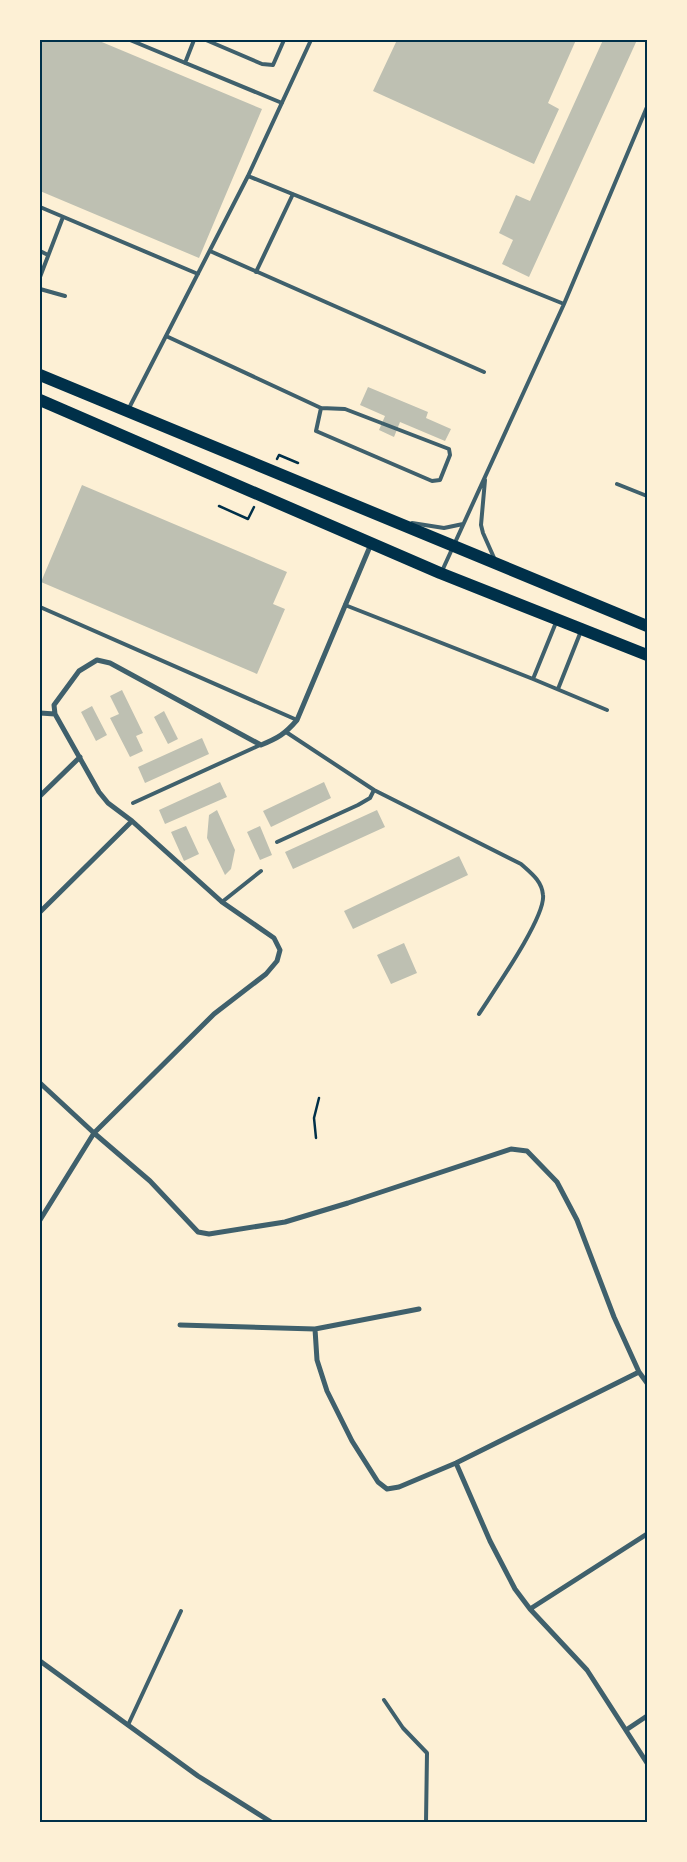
<svg xmlns="http://www.w3.org/2000/svg" width="687" height="1862" viewBox="0 0 687 1862" font-family="'Source Sans 3',sans-serif">
  <style>
    .building { fill: #bec0b2 }
    .lines { fill: none; stroke-linecap: round; stroke-linejoin: round }
    .path { stroke: #003049; stroke-width: 2.5 }
    .service { stroke: #3f606c; stroke-width: 4 }
    .minor { stroke: #3f606c; stroke-width: 5 }
    .primary { stroke: #003049; stroke-width: 12 }
    .neatline { fill: none; stroke: #003049; stroke-width: 2 }
  </style>
  <rect width="100%" height="100%" fill="#fdf0d5"/>
  <path class="building" d="M40 40H97L262 109 199 258 40 191Z
    M397 40H576L548 103 559 109 534 164 373 91Z
    M603 40H637L529 277 502 264 513 240 499 233 516 195 530 201Z
    M368 387 428 412 426 418 451 429 445 441 400 422 394 437 379 430 385 416 360 405Z
    M82 485 287 572 273 604 285 609 257 674 41 582Z
    M122 690 143 733 136 736 143 751 130 757 110 718 119 714 110 696Z
    M92 706 107 735 96 741 81 712Z
    M164 711 178 739 168 744 154 717Z
    M202 738 209 754 145 783 138 767Z
    M220 782 227 797 165 824 159 810Z
    M324 782 331 798 271 827 263 811Z
    M217 810 235 850 231 869 225 875 207 838 209 815Z
    M377 810 385 827 293 869 285 852Z
    M186 826 199 854 184 861 171 832Z
    M260 826 272 855 260 860 247 832Z
    M459 856 468 875 353 929 344 911Z
    M404 943 417 973 391 984 377 955Z"/>
  <g class="lines">
    <path class="path" d="M277 459 279 455 298 463
      M219 506 248 519 254 507
      M316 1138 314 1118 319 1098"/>
    <path class="service" d="M130 40 282 103
      M206 40 262 64 273 65 284 40
      M185 63 194 40
      M248 176 564 304
      M40 207 198 274
      M40 251 48 255
      M210 251 484 372
      M256 272 293 194
      M40 277 63 217
      M40 289 65 296
      M166 336 321 408 345 409 449 449 450 455 440 480 432 481 316 431 321 408
      M128 410 248 176 311 40
      M485 480 481 525 483 533 495 560
      M617 484 647 496
      M412 523 444 528 463 524
      M442 571 564 304 647 107
      M345 605 533 679 607 710
      M40 607 297 720
      M533 679 557 620
      M558 689 581 631
      M286 732 374 790 521 864C531 873 542 881 543 895 546 917 493 992 479 1014
      M133 803 260 745
      M277 842 358 805 370 798 374 790
      M222 902 261 871
      M384 1700 403 1728 427 1753 426 1822
      M128 1725 181 1611"/>
    <path class="minor" d="M40 713 55 714
      M40 796 80 757
      M40 912 132 821
      M40 1083 94 1133 150 1181 198 1232 209 1234 285 1222 348 1203 511 1149 527 1151 557 1182 577 1220 614 1317 639 1372
      M40 1220 94 1133 214 1014 266 974 277 961 280 950 274 938 222 902 132 821 108 803 99 792 55 714 54 705 79 671 97 660 110 663 261 745C278 738 285 734 297 720L371 544
      M180 1325 315 1329 419 1309
      M315 1329 317 1360 327 1391 352 1441 378 1482 387 1489 399 1487 456 1463 639 1372 647 1383
      M456 1463 490 1541 515 1589 530 1609 587 1670 647 1763
      M530 1609 647 1534
      M40 1661 198 1776 271 1822
      M626 1730 647 1716"/>
    <path class="primary" d="M40 375 647 626
      M40 400 440 573 647 655"/>
  </g>
  <rect width="687" height="1862" fill="none" stroke="#fdf0d5" stroke-width="82"/>
  <rect x="41" y="41" width="605" height="1780" class="neatline"/>
</svg>
